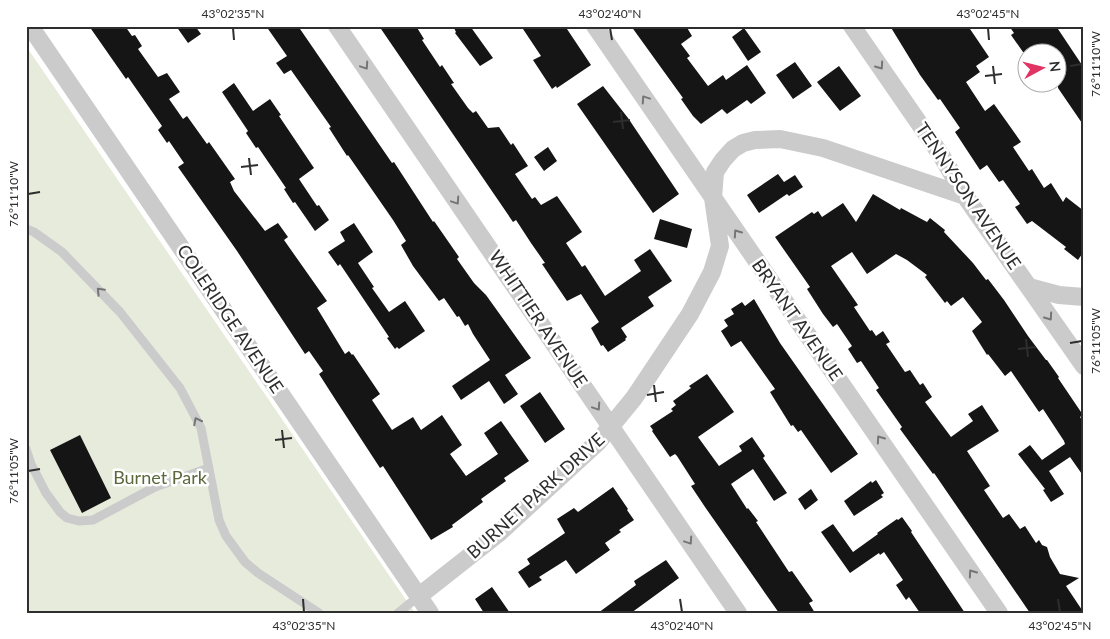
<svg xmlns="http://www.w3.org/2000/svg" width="1110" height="639" viewBox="0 0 1110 639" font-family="Lato,sans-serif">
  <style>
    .park { fill: #e7ebdb }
    .building { fill: #151515 }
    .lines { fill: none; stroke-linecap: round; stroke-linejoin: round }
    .lane { stroke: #cbcbcb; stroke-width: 9 }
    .street { stroke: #cbcbcb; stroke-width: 18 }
    .oneway { stroke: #757575 }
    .ticks { fill: none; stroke: #2e2e2e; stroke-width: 2 }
    .labels { text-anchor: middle; stroke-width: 5; stroke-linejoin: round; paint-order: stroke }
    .street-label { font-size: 18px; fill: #2e2e2e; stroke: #fff }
    .park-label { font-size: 18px; fill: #5a683c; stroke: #fff }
    .neatline { fill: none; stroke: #2e2e2e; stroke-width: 2 }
    .ticks-label { font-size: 12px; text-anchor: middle; fill: #2e2e2e }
  </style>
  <rect width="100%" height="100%" fill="#fff"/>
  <path class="park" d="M26 46 415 613H26Z"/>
  <path class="building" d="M89 26H125L132 36 135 35 142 46 138 49 158 77 167 73 180 92 169 99 183 119 187 116 207 144 209 142 235 179 230 182 234 191 265 231 278 223 288 237 284 240 327 301 317 308 345 354 349 351 352 355 353 354 380 394 372 400 392 430 413 417 421 430 442 415 462 445 450 454 466 476 498 454 484 433 501 421 529 461 504 478 506 481 481 499 483 502 452 525 453 527 431 540 383 466 380 468 335 399 319 374 323 371 309 351 305 354 237 251 178 167 184 163 169 141 167 143 158 130 162 126 128 77 126 79Z
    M176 26H195L201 34 188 43Z
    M266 26H298L392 163 394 162 433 222 434 221 459 257 457 259 474 283 486 295 531 358 505 375 518 394 504 404 489 381 461 400 452 386 490 360 473 334 468 324 465 326 459 316 457 317 444 298 439 301 413 266 401 245 406 241 393 220 348 155 347 156 329 128 331 127 291 70 284 74 276 63 287 56Z
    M379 26H416L424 39 422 40 440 67 442 65 454 83 451 84 468 108 473 113 476 111 488 128 499 127 511 145 513 143 528 166 515 174 532 199 535 197 541 205 557 196 571 216 582 232 566 243 582 267 585 265 605 296 641 271 634 260 650 249 672 281 648 297 654 306 621 328 627 337 625 339 626 340 608 352 603 345 601 346 591 328 599 322 581 294 567 301 542 264 545 263 531 243 516 220 513 222Z
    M453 26H470L493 58 480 66 455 33 456 32Z
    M521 26H565L591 65 557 88 556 86 552 89 533 60 541 56Z
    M631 26H686L692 36 681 44 690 56 687 58 708 86 723 75 726 80 747 65 766 93 751 104 747 100 727 114 722 109 701 124 693 116 681 99 683 98Z
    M890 26H968L989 57 976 66 980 72 966 82 985 111 994 104 1009 125 1021 142 1013 147 1029 171 1032 169 1044 188 1051 183 1063 202 1066 197 1084 211V251L1078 260 1064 249 1066 247 1032 221 1027 224 1015 207 1020 204 1003 180 999 182 987 165 980 170 955 132 960 128 940 99 938 100 920 75Z
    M1009 26H1056L1084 68V126L1058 88V52H1023L1011 35 1014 33Z
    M744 28 761 52 748 61 732 37Z
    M795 62 812 86 793 99 776 75Z
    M839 66 861 96 840 111 817 82Z
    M234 83 253 111 270 99 281 115 279 116 314 168 299 179 317 206 319 205 329 220 315 231 295 202 293 203 284 189 286 188 258 147 256 148 246 133 248 131 222 92Z
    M603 86 628 118 679 194 653 213 577 104Z
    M548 147 557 161 544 171 534 157Z
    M778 174 784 182 795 175 803 187 789 196 787 194 759 213 747 195Z
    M873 194 900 210 901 208 927 222 930 218 945 230 944 232 973 263 986 280 988 279 1004 300 1028 336 1046 360H1047L1059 377 1058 378 1083 415 1080 417 1084 423V477L1070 457 1049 471 1064 494 1051 502 1043 490 1045 489 1018 454 1030 445 1042 460 1065 444 1064 441 1043 409 1039 412 1011 371 1005 376 988 354 987 355 972 331 982 322 963 297 951 306 947 301 945 303 925 277 927 275 907 260 896 254 867 274 852 252 831 266 858 305 854 307 870 331 872 330 876 336 883 331 890 342 886 344 905 372 910 370 920 385 923 383 932 397 925 402 951 437 973 421 968 414 982 405 999 431 967 451 990 486 984 490 1003 518 1009 514 1020 529 1025 526 1036 543 1039 540 1042 545 1047 547 1050 557 1060 574 1079 578 1066 586 1084 613H1030L934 473 933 474 900 429 902 427 876 390 879 388 861 361 857 363 848 349 852 346 837 324 833 327 823 314 807 289 810 287 775 237 812 212 814 214 818 211 822 217 843 203 856 222Z
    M660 219 692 229 687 248 654 239Z
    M354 223 373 252 358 263 374 287 372 288 389 312 405 301 425 331 399 349 397 347 395 349 387 338 389 337 340 264 338 266 328 252 345 241 340 232Z
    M754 299 780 343 858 454 831 473 801 430 798 432 793 425 791 426 770 392 775 389 741 341 731 347 721 331 728 326 724 320 734 314 731 309 742 302 745 306Z
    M707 374 734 412 698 437 719 466 742 451 739 446 752 437 765 456 763 458 787 493 774 501 753 469 731 484 747 509 748 508 758 521 756 522 789 572 792 571 813 601 809 603 815 613H779L705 507 691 486 695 484 677 456 675 454 670 457 652 431 653 430 650 426 673 411 671 409 676 405 673 401 691 388 689 386Z
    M540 392 565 429 545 443 520 406Z
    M80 435 111 498 82 513 50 450Z
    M876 480 884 493 881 495 883 497 854 516 844 501 871 481 872 483Z
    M613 487 628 509 627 510 634 520 619 530 621 532 605 543 610 550 576 574 566 560 539 577 542 580 529 588 518 572 530 564 527 559 565 533 557 519 574 508 578 512Z
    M811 489 818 500 805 510 798 499Z
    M902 517 912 531 911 532 965 613H920L909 597 906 600 896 585 903 580 884 552 880 555 879 553 850 573 821 532 833 524 853 552 878 534 877 533 897 519 898 520Z
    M666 560 679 578 631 613H598L636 585 634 581Z
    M492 587 510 613H484L475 599Z"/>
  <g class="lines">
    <path class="lane" d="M26 229 34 232 62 252 120 312 180 388 201 428 219 520 226 536 245 562 258 573 319 613
      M26 449 31 464 46 493 60 512 67 518 79 521 93 520 155 487 209 468
      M398 613 419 596"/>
    <path class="street" d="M30 26 430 613
      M337 26 738 613
      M595 26 999 613
      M852 26 941 155 965 196 1084 366
      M1029 287 1059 295 1084 297
      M419 596 499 533 598 442 634 398 690 314 712 272 720 246 713 198 715 172 723 160 733 149 743 143 755 140 780 139 823 148 965 196"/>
  </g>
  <defs><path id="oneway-chevron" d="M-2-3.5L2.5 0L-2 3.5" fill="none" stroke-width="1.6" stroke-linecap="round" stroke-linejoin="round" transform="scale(1.25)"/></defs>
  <g class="oneway">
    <use href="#oneway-chevron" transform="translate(365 66) rotate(56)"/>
    <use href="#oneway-chevron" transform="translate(880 66) rotate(55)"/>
    <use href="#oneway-chevron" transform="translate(645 99) rotate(-124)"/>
    <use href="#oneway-chevron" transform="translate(456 201) rotate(56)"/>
    <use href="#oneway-chevron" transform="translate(737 233) rotate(-125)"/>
    <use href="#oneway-chevron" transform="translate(100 291) rotate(-134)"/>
    <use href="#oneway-chevron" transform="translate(1049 317) rotate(55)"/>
    <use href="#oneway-chevron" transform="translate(597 407) rotate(56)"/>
    <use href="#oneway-chevron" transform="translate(197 421) rotate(-117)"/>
    <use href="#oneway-chevron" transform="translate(880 439) rotate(-125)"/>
    <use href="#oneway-chevron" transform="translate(689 541) rotate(56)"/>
    <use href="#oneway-chevron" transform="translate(972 573) rotate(-125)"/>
  </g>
  <path class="ticks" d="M233 28 234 40M610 28 612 40M988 28 989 40M993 66 995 84M1070 66 1082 64M985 76 1002 74M621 112 623 129M613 122 630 120M249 158 251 175M241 167 258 165M28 194 40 192M1026 339 1028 357M1070 343 1082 341M1018 349 1036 347M654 385 656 402M647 395 664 392M282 430 284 448M275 440 292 438M28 471 40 469M303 599 304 612M680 599 682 612M1058 599 1060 612"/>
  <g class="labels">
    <g class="street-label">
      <text transform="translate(968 196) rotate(56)" y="6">TENNYSON AVENUE</text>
      <text transform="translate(230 319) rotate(56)" y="6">COLERIDGE AVENUE</text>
      <text transform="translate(538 319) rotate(56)" y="6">WHITTIER AVENUE</text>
      <text transform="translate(797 320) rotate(55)" y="6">BRYANT AVENUE</text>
      <text transform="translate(536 496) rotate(-42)" y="6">BURNET PARK DRIVE</text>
    </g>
    <g class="park-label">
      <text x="160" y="484">Burnet Park</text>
    </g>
  </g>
  <rect width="1110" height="639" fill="none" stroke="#ffffff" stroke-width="55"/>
  <g transform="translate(1042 68) rotate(83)"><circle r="24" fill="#ffffff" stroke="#ababab"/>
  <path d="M0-4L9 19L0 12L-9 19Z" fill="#e13465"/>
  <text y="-8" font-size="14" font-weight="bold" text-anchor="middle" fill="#2e2e2e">N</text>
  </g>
  <rect x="28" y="28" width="1054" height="584" class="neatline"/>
  <g class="ticks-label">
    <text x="233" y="18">43°02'35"N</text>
    <text x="610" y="18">43°02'40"N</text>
    <text x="988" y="18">43°02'45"N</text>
    <text transform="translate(1096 64) rotate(-90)" y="4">76°11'10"W</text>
    <text transform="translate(14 194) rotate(-90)" y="4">76°11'10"W</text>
    <text transform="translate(1096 341) rotate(-90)" y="4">76°11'05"W</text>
    <text transform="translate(14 471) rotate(-90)" y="4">76°11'05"W</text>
    <text x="304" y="630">43°02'35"N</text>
    <text x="682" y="630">43°02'40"N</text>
    <text x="1060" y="630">43°02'45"N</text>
  </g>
</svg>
